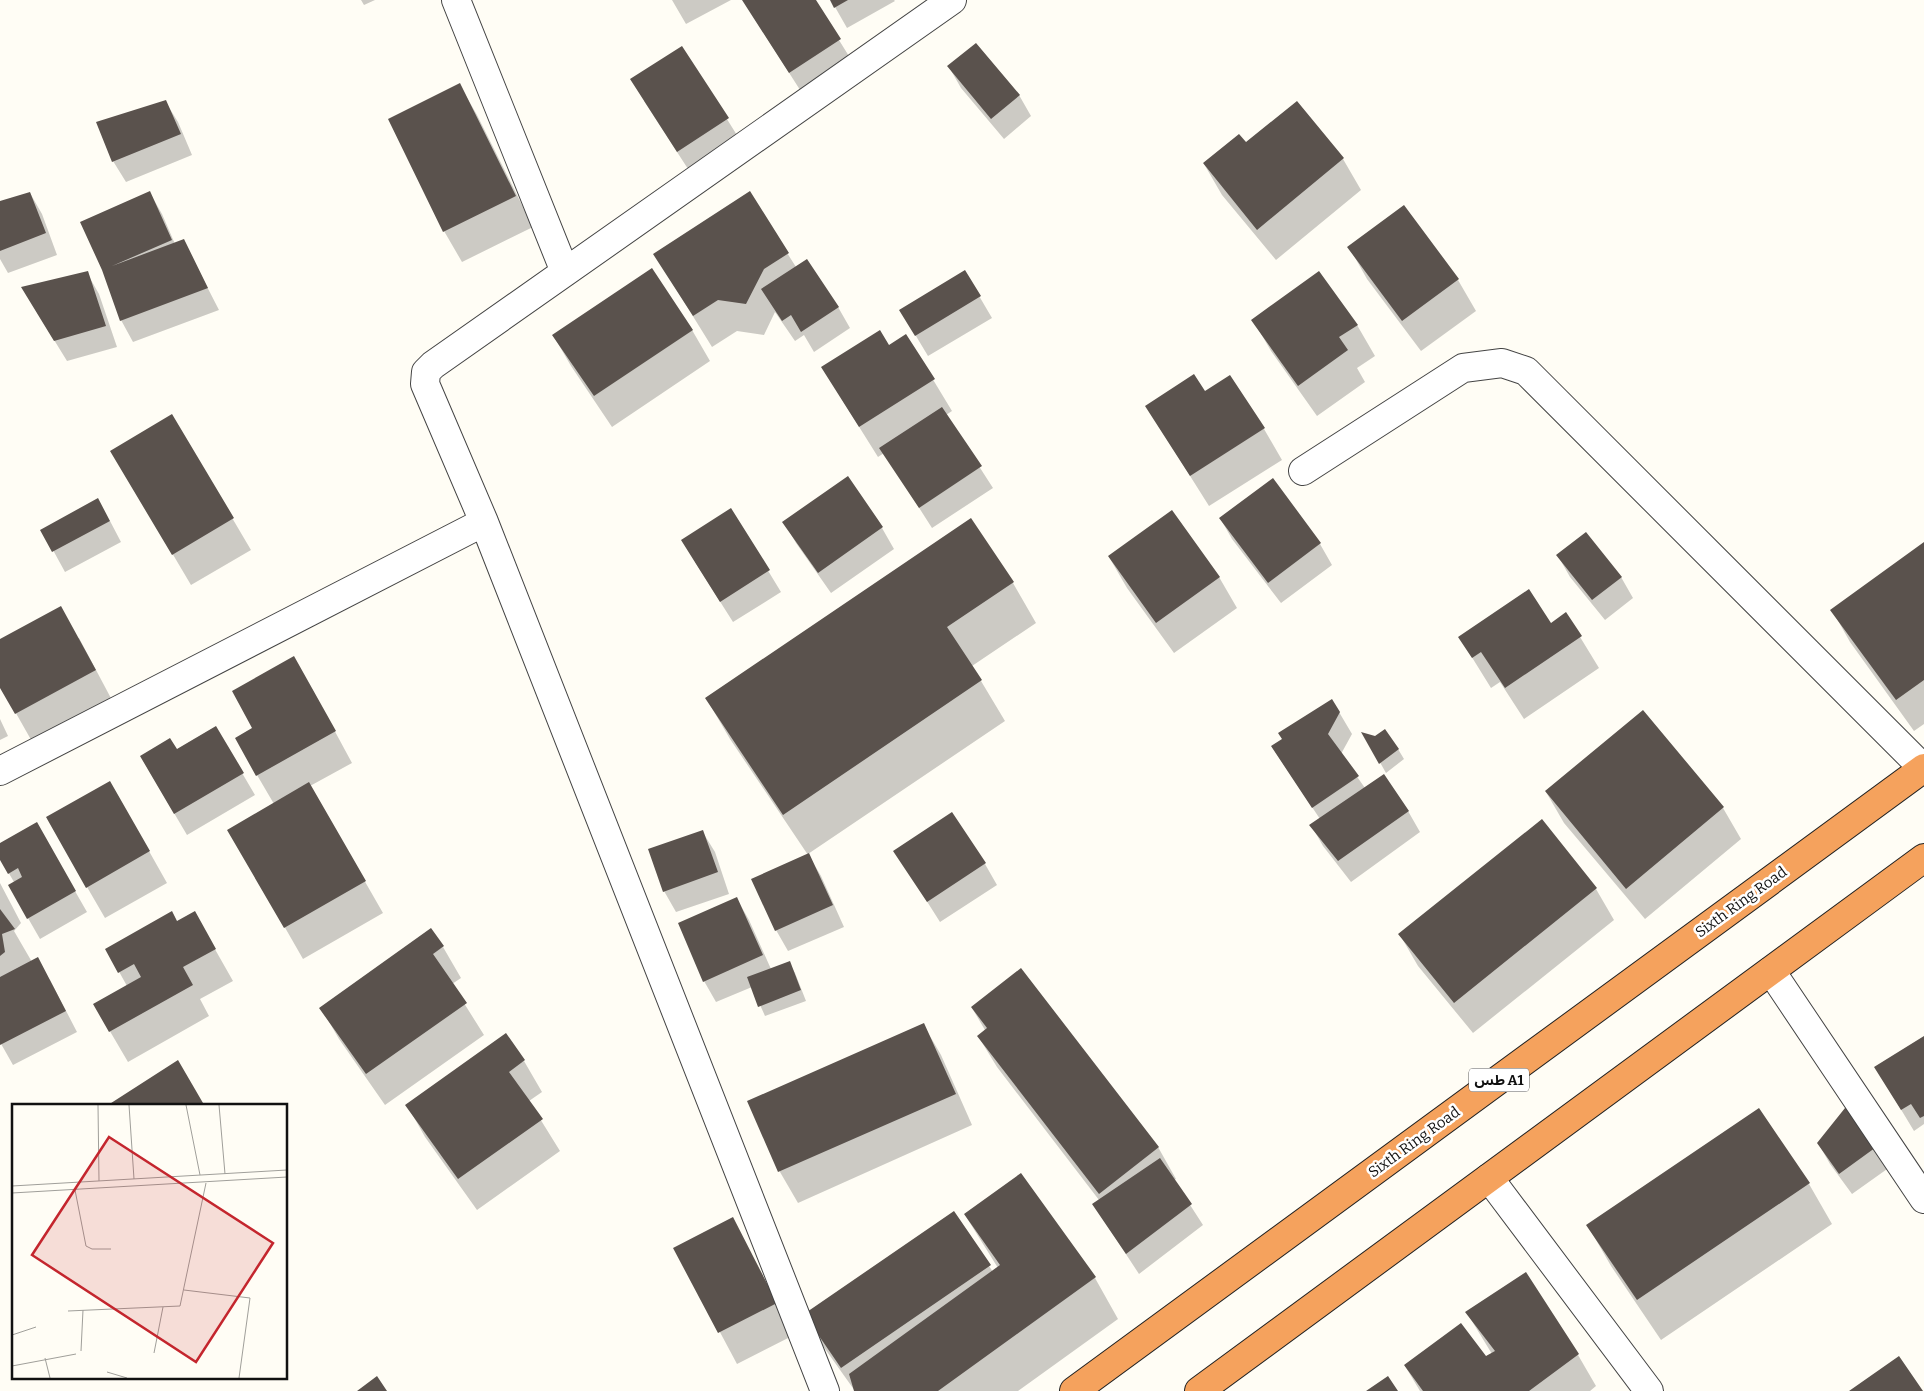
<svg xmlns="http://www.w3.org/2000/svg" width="1924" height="1391" viewBox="0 0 1924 1391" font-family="Bitter,'Noto Sans Arabic',serif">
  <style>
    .shadow { fill: #0003 }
    .building { fill: #5a524d }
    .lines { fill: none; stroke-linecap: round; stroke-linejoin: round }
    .minor-casing { stroke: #444; stroke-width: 30 }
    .highway-casing { stroke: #222; stroke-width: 30 }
    .minor { stroke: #fff; stroke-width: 28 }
    .highway { stroke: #f5a25d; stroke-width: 28 }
    .labels { text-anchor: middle; stroke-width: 5; stroke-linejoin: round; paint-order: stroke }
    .shield { fill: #fff; stroke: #585858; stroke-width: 1 }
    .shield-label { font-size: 14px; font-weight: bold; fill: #111 }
    .street-label { font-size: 15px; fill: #111; stroke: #fff }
    .inset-road { fill: none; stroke: #a09f9a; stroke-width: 1 }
    .view { fill: #c4262e; fill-opacity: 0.15; stroke: #c4262e; stroke-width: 2.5 }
    .inset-edge { fill: none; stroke: #111; stroke-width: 2.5 }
  </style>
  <rect width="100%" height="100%" fill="#fffdf5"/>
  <path class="shadow" d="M361 0H375L364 5Z
    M672 0H731L686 24Z
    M745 0H814L852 61 802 93 756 21Z
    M831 0H894L895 1 847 28Z
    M682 47 740 140 690 172 644 101Z
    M949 67 1019 95 1031 116 1004 139 961 88Z
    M459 84 477 115 533 227 462 262 444 231Z
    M165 101 178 122 192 155 126 182 113 161Z
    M1246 144 1343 159 1361 190 1276 260 1222 195 1204 164Z
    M30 193 42 214 57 255 8 273 0 259V202Z
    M150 193 162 214 175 244 183 240 219 310 133 342 121 320 103 270Z
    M749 193 796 267 838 307 850 328 814 352 804 335 795 341 775 312 764 335 737 331 712 347 655 255Z
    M1349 247 1458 280 1476 311 1421 351 1367 279Z
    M965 272 992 318 928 356 901 311Z
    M87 273 99 294 117 347 67 361 35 309Z
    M1253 320 1357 325 1375 356 1357 368 1365 382 1317 416 1271 351Z
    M692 330 710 361 612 427 571 366 553 335Z
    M906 335 952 411 946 415 993 488 932 528 884 453 878 457 841 398 889 346Z
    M1205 392 1264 429 1282 460 1209 506 1146 406Z
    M172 416 251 550 191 585 130 482Z
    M731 510 781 592 733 622 695 562Z
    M1220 518 1320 544 1332 565 1281 603 1232 539Z
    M971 520 1013 583 1036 623 972 666 1005 721 808 854 821 876 844 927 788 951 776 930 808 855 730 739 706 698Z
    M110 521 121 542 65 572 42 530Z
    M784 522 882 528 894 549 831 593 796 543Z
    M1924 544V724L1914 731 1850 642 1832 610Z
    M1558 556 1621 577 1633 598 1605 620 1570 577Z
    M1109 557 1219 577 1237 608 1174 653 1127 588Z
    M1566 614 1599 668 1524 719 1500 682 1491 688 1460 638 1550 625Z
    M79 638 113 702 34 745 0 685V640Z
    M312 689 352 763 310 786 383 913 303 959 229 830 274 804 257 775Z
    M1643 711 1723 808 1741 839 1645 919 1564 823 1546 792Z
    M1339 712 1352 734 1341 754 1365 788 1408 811 1420 832 1351 882 1323 846 1311 825 1320 819 1272 747Z
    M0 719 8 736 0 740Z
    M215 727 255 795 187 835 141 757 176 750Z
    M1364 734 1398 749 1404 759 1386 773Z
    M110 782 167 883 105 918 47 818Z
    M1542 821 1596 889 1614 920 1473 1033 1418 966 1400 935Z
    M36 823 87 912 40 939 9 885 14 882 0 858V844Z
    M702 831 715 852 729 894 676 912 664 891Z
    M895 851 985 864 997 885 940 922Z
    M0 883 21 923 14 931 32 962 50 980 77 1032 13 1065 0 1042Z
    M737 899 749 920 771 969 789 962 795 973 806 1001 765 1016 752 987 716 1002 704 981Z
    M212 944 233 981 200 999 209 1016 128 1062 94 1004 127 986 107 950Z
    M443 947 461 978 452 984 484 1035 385 1105 339 1039 321 1008Z
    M972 1008 1158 1147 1176 1179 1174 1180 1203 1225 1139 1274 1093 1204 1099 1200 997 1067 978 1036 985 1030Z
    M923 1024 941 1055 972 1125 798 1203 780 1172 749 1102Z
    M1924 1038V1124L1914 1131 1888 1088Z
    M524 1061 542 1092 529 1101 560 1151 477 1210 425 1137 407 1105Z
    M1818 1143 1878 1146 1890 1167 1852 1194 1830 1164Z
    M1021 1175 1095 1278 1118 1319 1018 1391H855L823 1346 805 1315 954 1213 993 1272 998 1268 965 1215Z
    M1809 1184 1832 1224 1661 1340 1611 1266 1588 1226Z
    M732 1219 794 1335 737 1364 675 1248Z
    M1526 1273 1578 1355 1596 1386 1590 1391H1420L1405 1366 1485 1357 1492 1354 1467 1313Z"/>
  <path class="building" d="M742 0H816L841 39 789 73Z
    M830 0H848L834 8Z
    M976 43 1020 95 991 119 947 66Z
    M682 46 729 118 677 152 630 79Z
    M460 83 516 196 443 232 388 119Z
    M166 100 181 134 112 162 96 122Z
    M1297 101 1344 158 1257 230 1203 163 1239 134 1246 142Z
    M150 191 172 240 112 266 184 239 208 288 120 321 102 270 80 222Z
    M750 191 789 253 764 269 746 304 718 300 693 316 653 254Z
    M30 192 46 233 0 251V201Z
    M1404 205 1459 279 1402 321 1347 247Z
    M807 259 839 307 801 332 791 315 782 321 761 289Z
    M652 268 693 330 594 396 552 335Z
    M965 270 981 296 915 336 899 310Z
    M88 271 106 326 54 341 21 287Z
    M1319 271 1358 325 1339 337 1348 350 1298 386 1251 320Z
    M880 330 889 345 906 334 935 379 859 427 821 367Z
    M1194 374 1205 391 1230 375 1265 428 1190 476 1145 406Z
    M942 407 982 466 919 508 879 448Z
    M172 414 234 518 172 555 110 451Z
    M848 476 883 527 818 573 782 522Z
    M1273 478 1321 543 1268 583 1219 518Z
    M98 498 110 521 52 552 40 530Z
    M731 508 770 570 720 602 681 540Z
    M1172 510 1220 577 1156 623 1108 556Z
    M971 518 1014 582 947 627 982 680 783 815 705 698Z
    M1586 532 1622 577 1592 600 1556 555Z
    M1924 542V680L1896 700 1830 610Z
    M1529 589 1551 623 1566 612 1582 636 1505 688 1481 652 1472 658 1458 637Z
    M61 606 96 670 15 714 0 688V639Z
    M294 656 336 731 256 776 235 738 252 728 232 691Z
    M1332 699 1340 712 1328 734 1359 776 1312 808 1271 746 1282 739 1278 733Z
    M1643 710 1724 807 1626 889 1545 791Z
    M216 726 244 773 174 814 140 756 170 738 177 749Z
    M1385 729 1399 749 1379 764 1361 732 1375 736Z
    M1384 774 1409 811 1338 861 1309 825Z
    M110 781 150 851 86 888 46 817Z
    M309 782 366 881 284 928 227 830Z
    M952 812 986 863 927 902 893 851Z
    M1542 819 1597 888 1454 1003 1398 934Z
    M37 822 76 891 27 919 8 885 22 877 18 868 8 874 0 860V843Z
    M703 830 718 872 663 892 648 849Z
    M809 853 833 905 775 931 751 879Z
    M737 897 763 955 703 982 678 923Z
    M0 909 15 929 2 934 5 952 0 956Z
    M172 911 177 921 195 911 216 949 183 967 193 985 109 1032 93 1004 141 977 134 964 118 973 105 949Z
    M431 928 444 946 433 954 467 1003 366 1074 319 1008Z
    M38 957 66 1011 0 1045V977Z
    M790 961 801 990 758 1007 747 977Z
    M1021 968 1159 1147 1099 1194 977 1036 987 1028 971 1007Z
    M924 1023 956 1094 778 1172 747 1101Z
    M506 1033 525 1060 509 1072 543 1119 458 1179 405 1105Z
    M1924 1036V1116L1920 1118 1911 1104 1901 1110 1874 1067Z
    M178 1060 203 1103 200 1105H108Z
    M1849 1103 1879 1145 1839 1174 1817 1143Z
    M1759 1108 1810 1183 1637 1300 1586 1225Z
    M1160 1158 1192 1204 1126 1254 1092 1204Z
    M1021 1173 1096 1277 938 1391H854L849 1374 1000 1265 964 1214Z
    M954 1211 991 1265 841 1368 804 1314Z
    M733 1217 777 1303 718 1333 673 1248Z
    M1526 1272 1579 1354 1529 1391H1423L1404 1365 1461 1323 1486 1356 1495 1351 1465 1312Z
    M1899 1356 1923 1391H1849Z
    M377 1376 387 1391H357Z
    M1388 1376 1398 1391H1366Z"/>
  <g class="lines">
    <defs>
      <path id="minor" d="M456 0 565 272
        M1303 471 1463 368 1502 363 1526 371 1924 769
        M0 771 484 522
        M1771 971 1924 1199
        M1489 1178 1649 1391
        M825 1391 484 522 425 384 426 372 433 365 952 0"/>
      <path id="highway" d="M1074 1391 1924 768
        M1199 1391 1924 858"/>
    </defs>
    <use href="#minor" class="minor-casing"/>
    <use href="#highway" class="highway-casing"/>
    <use href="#minor" class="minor"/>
    <use href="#highway" class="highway"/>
  </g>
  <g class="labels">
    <rect class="shield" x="1469" y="1068.5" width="60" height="23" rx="4"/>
    <g class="shield-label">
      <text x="1499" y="1085">طس A1</text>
    </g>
    <g class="street-label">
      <text transform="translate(1741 902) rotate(-36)" y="5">Sixth Ring Road</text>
      <text transform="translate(1414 1142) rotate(-36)" y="5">Sixth Ring Road</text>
    </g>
  </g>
  <g transform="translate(12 1104)">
    <rect width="275" height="275" fill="#fffdf5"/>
    <path class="inset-road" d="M86 1 87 77M117 1 122 75M174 1 188 71M207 1 213 70M0 82 275 66M63 86 74 142 80 145H99M0 89 275 73M172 186 238 194 227 274M56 207 168 202 194 79M0 231 24 223M69 247 71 206M142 249 151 203M33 254 38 274M0 262 64 250M95 268 115 274"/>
    <path class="view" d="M97 33 261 139 184 258 20 151Z"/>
    <rect width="275" height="275" class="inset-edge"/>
  </g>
</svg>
